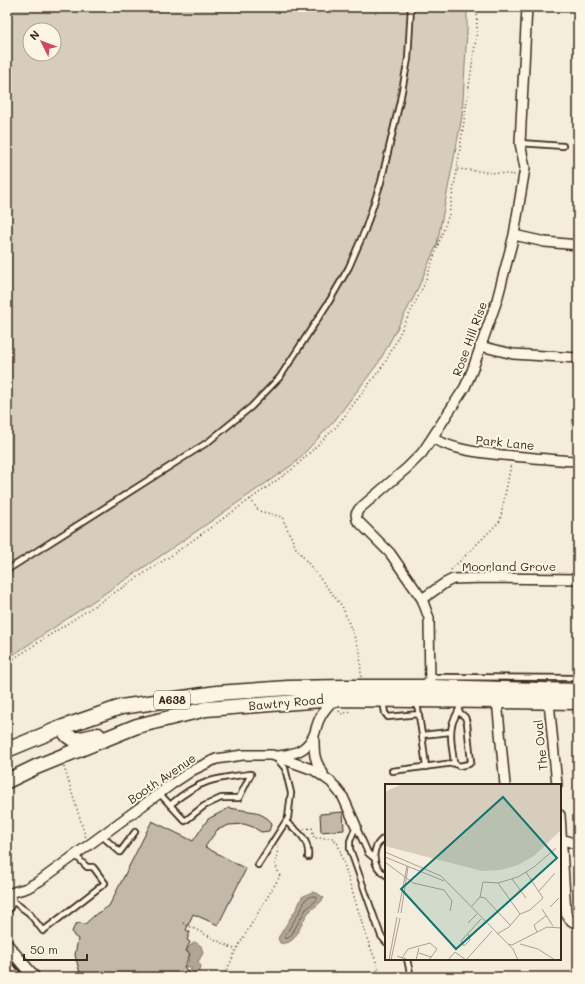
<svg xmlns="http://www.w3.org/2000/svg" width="585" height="984" viewBox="0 0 585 984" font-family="Mali,sans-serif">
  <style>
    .green { fill: #d6cdbd; stroke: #887c6e; fill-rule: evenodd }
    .water { fill: #b0a596; stroke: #817466 }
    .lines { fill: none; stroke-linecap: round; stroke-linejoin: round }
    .shore { stroke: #6a5b4e; stroke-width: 1 }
    .building { fill: #c3b9aa; stroke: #3b2a1e }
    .service-casing { stroke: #3b2a1e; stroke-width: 8 }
    .minor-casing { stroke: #3b2a1e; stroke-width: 12 }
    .tertiary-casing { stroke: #3b2a1e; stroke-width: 14 }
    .trunk-casing { stroke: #3b2a1e; stroke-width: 17 }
    .path { stroke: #3b2a1e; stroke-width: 1.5; stroke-dasharray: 1 3; stroke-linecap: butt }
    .service { stroke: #fcf5e5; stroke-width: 4.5 }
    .minor { stroke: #fcf5e5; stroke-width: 9 }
    .tertiary { stroke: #fcf5e5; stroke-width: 11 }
    .trunk { stroke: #fcf5e5; stroke-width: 14 }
    .labels { text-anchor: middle; stroke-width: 4; stroke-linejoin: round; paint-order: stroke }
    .shield { fill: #fcf5e5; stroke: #75675a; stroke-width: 1 }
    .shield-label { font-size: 11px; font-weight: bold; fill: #3b2a1e }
    .street-label { font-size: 12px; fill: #3b2a1e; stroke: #fcf5e5 }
    .inset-road { fill: none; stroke: #aa9f91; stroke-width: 1 }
    .view { fill: #0f766e; fill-opacity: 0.15; stroke: #0f766e; stroke-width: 2 }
    .inset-edge { fill: none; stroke: #3b2a1e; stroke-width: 2 }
  </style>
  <rect width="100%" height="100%" fill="#f4eddd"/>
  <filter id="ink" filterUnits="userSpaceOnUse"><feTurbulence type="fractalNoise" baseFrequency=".025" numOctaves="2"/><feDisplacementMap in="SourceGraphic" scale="8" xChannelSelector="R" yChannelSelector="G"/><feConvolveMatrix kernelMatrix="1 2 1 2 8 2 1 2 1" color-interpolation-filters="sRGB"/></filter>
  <g filter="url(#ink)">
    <path class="green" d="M7 7H467V31L462 117 437 244 415 295 379 362 335 420 295 463 165 553 7 659ZM30 30H54V54H30Z"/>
    <path class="water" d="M312 892 317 893 324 898C320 904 315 906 310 911 299 921 299 946 280 943L278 938 298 906 302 897Z
      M195 942 201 946 203 953 198 962 201 966 200 970 195 973 190 970 191 969V967H184L189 961 185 956C186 950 190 945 195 942Z"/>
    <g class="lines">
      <path class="shore" d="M312 896 317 897V900L306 909 290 937 285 939 284 937 302 908 305 900Z"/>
    </g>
    <path class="building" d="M229 808 256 812 267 818 272 823 271 825 269 831 261 832 253 827 244 824 229 825 217 830 205 847 246 869 218 925 193 914 186 930 190 932 187 940 190 942 186 951 190 954 184 967 188 972V977H81L75 955 78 939 74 936 72 932 74 927 76 924 79 923 85 924 96 914 109 906 152 821 193 841 208 819Z
      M343 812 344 830 321 832 320 814Z"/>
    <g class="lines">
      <defs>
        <path id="service" d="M520 143 563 146
          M7 570 208 442 251 407 280 377 330 300 349 267 365 230 381 182 400 101 408 59 411 7
          M430 677 578 678
          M383 701 385 713 388 717 419 714
          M417 703 422 735 450 732
          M422 735 426 767
          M454 763C453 751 449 737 452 725 454 716 460 712 461 701
          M392 771 454 763 459 766 469 764 471 762 467 723 465 717 459 712
          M160 794 185 821 204 806 221 798H239L251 774C215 778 199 780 170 805
          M286 822C298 831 310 840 308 857
          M356 826 350 841V849L381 936 386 942
          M356 826 368 853 374 858
          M102 836 120 852 135 832
          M386 837C370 846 371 866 386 875
          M258 865 288 818 291 793 285 768 277 759
          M11 900 29 913 43 931 105 883 93 867H87L75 855
          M407 959 411 977"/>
        <path id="minor" d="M514 235 545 242 578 245
          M480 346 513 354 578 358
          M432 438C458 452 485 453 513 456 535 458 556 460 578 461
          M422 599 445 583 453 579 485 578 578 579
          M430 687 429 618 422 599 390 553 357 520 356 514 359 509 407 468 422 453 432 438 465 387 472 371 497 300 514 235 525 168 520 143 527 7
          M497 700 505 785
          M549 702 557 785
          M314 735C314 751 313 759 323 773
          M278 756C295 754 306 751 314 735 316 730 317 723 320 718 323 710 330 704 335 698
          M560 815 566 914C569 919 572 923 578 923
          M562 839 578 845
          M7 894 27 888 41 880 172 784 193 770 216 759 243 755H272L314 770 331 782 343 797 356 826
          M7 909 11 900 10 894"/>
        <path id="tertiary" d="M7 945 34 977
          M7 967 16 977"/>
        <path id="trunk" d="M63 727C69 746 83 738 98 735
          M7 750 63 727 121 707 217 693 288 688 345 687H430L578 691
          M7 781 36 767 137 726 206 709 335 699 578 702"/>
      </defs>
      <use href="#service" class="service-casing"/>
      <use href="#minor" class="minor-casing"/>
      <use href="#tertiary" class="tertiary-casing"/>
      <use href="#trunk" class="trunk-casing"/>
      <path class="path" d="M477 7V31L457 169 516 175
        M250 499 259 511 282 517 296 548 342 606 360 651 361 677
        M451 570 500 521 511 464
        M7 663 172 555 294 468 337 426 385 363 424 285 449 214 457 169
        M339 711 341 714 351 711
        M64 767 86 838
        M304 829 312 828 314 838H333L338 844 366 936 382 977
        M9 917H10L9 931 10 936
        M183 923 236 950
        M369 973 379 970
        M224 977 236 950 280 876 275 864 279 845"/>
      <use href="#service" class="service"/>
      <use href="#minor" class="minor"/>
      <use href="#tertiary" class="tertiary"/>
      <use href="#trunk" class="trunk"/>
    </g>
  </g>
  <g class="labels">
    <rect class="shield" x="154" y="691" width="36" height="18" rx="3"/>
    <g class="shield-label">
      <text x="172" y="704">A638</text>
    </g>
    <g class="street-label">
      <text transform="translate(470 339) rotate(-70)" y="4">Rose Hill Rise</text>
      <text transform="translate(505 443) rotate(6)" y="4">Park Lane</text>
      <text x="509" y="571">Moorland Grove</text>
      <text transform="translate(286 703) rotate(-5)" y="4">Bawtry Road</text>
      <text transform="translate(541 745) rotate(-96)" y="4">The Oval</text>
      <text transform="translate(162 779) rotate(-34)" y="4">Booth Avenue</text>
    </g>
  </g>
  <g transform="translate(385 784)">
    <rect width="176" height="176" fill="#f4eddd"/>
    <path d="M17 0H176V46L149 72 133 81 116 86 97 87 0 62V8Z" fill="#d6cdbd"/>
    <path class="inset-road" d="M0 68 56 92 128 165 133 176M0 73 59 97M0 78 28 99 59 106 67 117 65 127M127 95 141 114M113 99 135 130M154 107 170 89M95 113 100 114 125 141M87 122 95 113 98 98 113 99 133 93 149 83 171 64M165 123 174 114M157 125 168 142M13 129 22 82M16 129 23 83M83 139 92 130M152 148 149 141 162 131M83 150 85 156 79 162 76 157 96 135M112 150 124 143 135 130 145 126 158 114 141 88M124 160 127 161 162 143 176 144M135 160 153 165 170 176M34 169 46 173M12 172 24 176M17 174 23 165 45 159 52 165 44 176M4 176 12 133M6 176 15 134M31 176 34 164M63 176 70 168 81 176M81 176 107 147"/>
    <path class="view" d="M118 13 172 74 71 165 16 105Z"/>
    <rect width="176" height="176" class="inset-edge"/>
  </g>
  <rect width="585" height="984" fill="none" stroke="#fcf5e5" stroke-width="24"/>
  <rect x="12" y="12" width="561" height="960" fill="none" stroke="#3b2a1e" stroke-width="1.5" filter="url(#ink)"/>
  <g transform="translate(42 42) rotate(312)"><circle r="19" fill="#fcf5e5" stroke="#afa495"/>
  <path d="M0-3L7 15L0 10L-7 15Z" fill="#d1495b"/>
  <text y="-6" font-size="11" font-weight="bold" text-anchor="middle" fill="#3b2a1e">N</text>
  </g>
  <path d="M24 954v6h63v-6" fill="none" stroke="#3b2a1e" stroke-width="2"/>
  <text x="30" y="954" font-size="12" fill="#3b2a1e" stroke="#fcf5e5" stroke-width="3" paint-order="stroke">50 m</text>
</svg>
